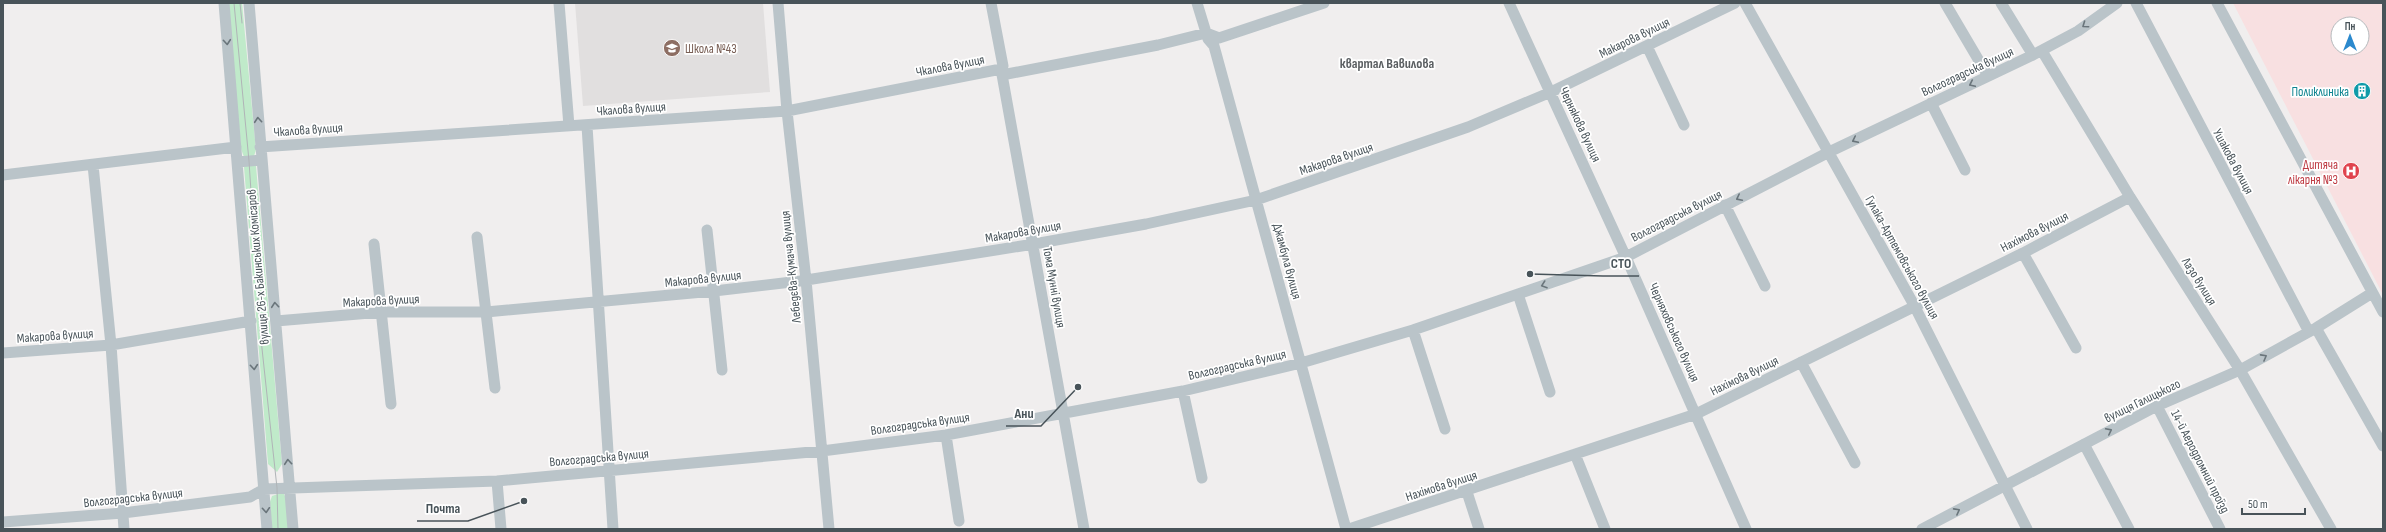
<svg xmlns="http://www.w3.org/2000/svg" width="2386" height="532" viewBox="0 0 2386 532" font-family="'Sofia Sans Condensed',sans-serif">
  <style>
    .education { fill: #e1dfdf }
    .medical { fill: #f8e0e1; fill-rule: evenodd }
    .green { fill: #c0eaca }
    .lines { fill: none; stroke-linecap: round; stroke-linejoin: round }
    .minor { stroke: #bac4c9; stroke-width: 11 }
    .tram { stroke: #b0b4b7; stroke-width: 1 }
    .oneway { stroke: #6a757b }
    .labels { text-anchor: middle; stroke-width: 3.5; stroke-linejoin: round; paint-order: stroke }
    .street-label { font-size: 13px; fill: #485359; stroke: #fff }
    .education-label { font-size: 13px; fill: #785e54; stroke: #fff; text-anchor: start }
    .culture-label { font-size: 13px; fill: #0d838f; stroke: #fff; text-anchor: end }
    .health-label { font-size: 13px; fill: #be3a42; stroke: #fff; text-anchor: end }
    .neighbourhood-label { font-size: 14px; font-weight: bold; fill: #5b5f62; stroke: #fff }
    .leader { fill: none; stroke: #485359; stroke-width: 1.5 }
    .callout-dot { fill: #485359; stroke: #fff; stroke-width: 1.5 }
    .callout-label { font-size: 14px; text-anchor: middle; font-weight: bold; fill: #485359; stroke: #fff; stroke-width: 3.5; stroke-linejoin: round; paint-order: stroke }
  </style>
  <rect width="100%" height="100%" fill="#f0eeee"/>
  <path class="education" d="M575 3H763L770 92 583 106Z"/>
  <path class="medical" d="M2233 3H2383V295ZM2338 24H2362V48H2338Z"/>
  <path class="green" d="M228 3H242L256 150 254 156 244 157 241 149Z
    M251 163 256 166 282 464 277 472 268 464 244 167Z
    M278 494H284L287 501 289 529H272L270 502 272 496Z"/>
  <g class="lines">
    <path class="minor" d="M224 3 267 529
      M249 3 293 529
      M559 3 569 126
      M778 3 787 111 806 280 829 529
      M991 3 1003 66 1001 69 1084 529
      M1197 3 1208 39 1214 46 1346 529
      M1509 3 1629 264 1746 529
      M1745 3 1914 305 2027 529
      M1945 3 1988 76
      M2001 3 2033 55
      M2136 3 2309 332
      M2217 3 2383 312
      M1647 46 1684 125
      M2042 51 2130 197 2240 370 2331 529
      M1002 75 1158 45 1206 33 1219 38 1324 3
      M1931 103 1965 170
      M587 126 613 529
      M260 147 787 111 1001 69
      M237 162 261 160
      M93 165 111 345 124 529
      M3 175 236 147
      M1725 205 1765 286
      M707 230 722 370
      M477 237 495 388
      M374 244 391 404
      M2023 253 2076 348
      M1518 294 1550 392
      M276 321 382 312H486L714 291 800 281 1034 244 1146 224 1256 200 1468 127 1551 92 1735 3
      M2316 328 2383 446
      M1413 330 1445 429
      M3 353 111 345 251 321
      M1801 362 1855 463
      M1183 391 1202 478
      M2157 406 2220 529
      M946 435 959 521
      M2084 444 2129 529
      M1575 454 1605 529
      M497 481 501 529
      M1467 492 1479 529
      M3 522 123 513 250 497 264 489 497 481 822 451 946 435 1070 412 1183 391 1301 363 1413 330 1626 257 1829 152 2033 55 2078 31 2117 3
      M1349 529 1696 414 2023 253 2130 197
      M1922 529 2157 406 2240 370 2316 328 2372 293"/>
    <path class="tram" d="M234 3 249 161 260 330 277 488 278 529
      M240 3 242 23"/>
  </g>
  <defs><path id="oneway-chevron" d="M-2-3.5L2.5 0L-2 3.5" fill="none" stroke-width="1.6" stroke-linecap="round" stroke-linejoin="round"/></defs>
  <g class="oneway">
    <use href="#oneway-chevron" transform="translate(2085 25) rotate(145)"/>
    <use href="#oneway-chevron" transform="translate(227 42) rotate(85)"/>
    <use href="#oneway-chevron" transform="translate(1972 84) rotate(155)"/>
    <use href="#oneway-chevron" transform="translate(258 120) rotate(-95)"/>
    <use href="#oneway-chevron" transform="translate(1855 140) rotate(154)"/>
    <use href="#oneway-chevron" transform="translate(1739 198) rotate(153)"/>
    <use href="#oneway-chevron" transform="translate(1544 285) rotate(161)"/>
    <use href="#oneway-chevron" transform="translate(275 305) rotate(-95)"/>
    <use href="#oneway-chevron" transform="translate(2264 357) rotate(-29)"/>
    <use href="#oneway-chevron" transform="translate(254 367) rotate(85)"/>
    <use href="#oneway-chevron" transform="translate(2109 431) rotate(-27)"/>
    <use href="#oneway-chevron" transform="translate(288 462) rotate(-95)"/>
    <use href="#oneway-chevron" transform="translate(266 510) rotate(86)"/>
    <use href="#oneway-chevron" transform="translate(1957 511) rotate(-28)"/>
  </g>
  <defs>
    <symbol id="school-disc" viewBox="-11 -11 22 22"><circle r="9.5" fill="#8d6e63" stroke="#fff"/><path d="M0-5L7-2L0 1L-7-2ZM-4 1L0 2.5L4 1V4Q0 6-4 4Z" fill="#fff"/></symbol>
    <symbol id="building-disc" viewBox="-11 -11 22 22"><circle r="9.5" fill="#0f9aa8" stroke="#fff"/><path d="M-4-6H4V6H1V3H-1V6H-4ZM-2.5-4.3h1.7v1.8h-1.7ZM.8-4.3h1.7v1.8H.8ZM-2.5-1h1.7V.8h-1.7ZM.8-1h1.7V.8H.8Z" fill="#fff"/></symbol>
    <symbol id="hospital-disc" viewBox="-11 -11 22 22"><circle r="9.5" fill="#e0444e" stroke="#fff"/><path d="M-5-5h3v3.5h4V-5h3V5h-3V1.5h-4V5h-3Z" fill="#fff"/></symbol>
  </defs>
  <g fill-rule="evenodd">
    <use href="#school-disc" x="662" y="38" width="20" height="20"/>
    <use href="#building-disc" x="2352" y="81" width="20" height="20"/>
    <use href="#hospital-disc" x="2341" y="161" width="20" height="20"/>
  </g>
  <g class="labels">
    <g class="street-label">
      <text transform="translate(1634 37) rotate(-26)" y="5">Макарова вулиця</text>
      <text transform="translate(950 65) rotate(-11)" y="5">Чкалова вулиця</text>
      <text transform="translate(1967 71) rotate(-25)" y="5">Волгоградська вулиця</text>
      <text transform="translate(631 108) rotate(-4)" y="5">Чкалова вулиця</text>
      <text transform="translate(1581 124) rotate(65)" y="5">Чернякова вулиця</text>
      <text transform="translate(308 129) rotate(-4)" y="5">Чкалова вулиця</text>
      <text transform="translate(1336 158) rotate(-19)" y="5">Макарова вулиця</text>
      <text transform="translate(2234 161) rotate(62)" y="5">Ушакова вулиця</text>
      <text transform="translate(1676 215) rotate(-27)" y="5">Волгоградська вулиця</text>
      <text transform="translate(1023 231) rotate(-10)" y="5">Макарова вулиця</text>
      <text transform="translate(2034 231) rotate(-27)" y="5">Нахімова вулиця</text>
      <text transform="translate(1903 257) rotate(61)" y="5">Гулака-Артемовського вулиця</text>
      <text transform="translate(1288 261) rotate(75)" y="5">Джамбула вулиця</text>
      <text transform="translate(257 267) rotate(-95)" y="5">вулиця 26-х Бакинських Комісаров</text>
      <text transform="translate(790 267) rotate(-96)" y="5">Лебедєва-Кумача вулиця</text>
      <text transform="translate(703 278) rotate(-6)" y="5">Макарова вулиця</text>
      <text transform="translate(2200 281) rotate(58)" y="5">Лазо вулиця</text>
      <text transform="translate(1055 287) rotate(80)" y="5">Тома Мунні вулиця</text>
      <text transform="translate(381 300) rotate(-3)" y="5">Макарова вулиця</text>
      <text transform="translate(1675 332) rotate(66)" y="5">Черняховського вулиця</text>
      <text transform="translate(55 335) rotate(-4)" y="5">Макарова вулиця</text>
      <text transform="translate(1237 364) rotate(-13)" y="5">Волгоградська вулиця</text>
      <text transform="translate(1744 375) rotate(-26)" y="5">Нахімова вулиця</text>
      <text transform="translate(2142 400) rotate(-26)" y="5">вулиця Галицького</text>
      <text transform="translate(920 423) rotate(-8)" y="5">Волгоградська вулиця</text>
      <text transform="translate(599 457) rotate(-5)" y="5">Волгоградська вулиця</text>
      <text transform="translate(2201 461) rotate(63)" y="5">14-й Аеродромний проїзд</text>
      <text transform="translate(1441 485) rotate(-18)" y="5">Нахімова вулиця</text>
      <text transform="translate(133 497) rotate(-6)" y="5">Волгоградська вулиця</text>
    </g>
    <g class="education-label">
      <text x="685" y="53">Школа №43</text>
    </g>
    <g class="culture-label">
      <text x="2349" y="96">Поликлиника</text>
    </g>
    <g class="health-label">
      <text x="2338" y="169">Дитяча<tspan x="2338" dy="15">лікарня №3</tspan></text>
    </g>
    <g class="neighbourhood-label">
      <text x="1387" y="68">квартал Вавилова</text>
    </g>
  </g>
  <path class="leader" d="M1530 274L1603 276H1639M1078 387L1041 426H1006M524 501L468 521H417"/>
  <g class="callout-dot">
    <circle cx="1530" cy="274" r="4"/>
    <circle cx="1078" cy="387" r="4"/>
    <circle cx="524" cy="501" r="4"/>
  </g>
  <g class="callout-label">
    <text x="1621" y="268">СТО</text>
    <text x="1024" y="418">Ани</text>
    <text x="443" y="513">Почта</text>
  </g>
  <rect width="2386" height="532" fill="none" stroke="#485359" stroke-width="8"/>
  <g transform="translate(2350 36)"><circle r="19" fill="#ffffff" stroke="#b6babd"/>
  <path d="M0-3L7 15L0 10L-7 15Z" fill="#2b89cd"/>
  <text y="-6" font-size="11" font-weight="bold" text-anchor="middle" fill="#485359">Пн</text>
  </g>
  <path d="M2242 508v6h63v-6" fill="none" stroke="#485359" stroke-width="2"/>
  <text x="2248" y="508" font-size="12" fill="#485359" stroke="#ffffff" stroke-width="3" paint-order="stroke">50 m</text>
</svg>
